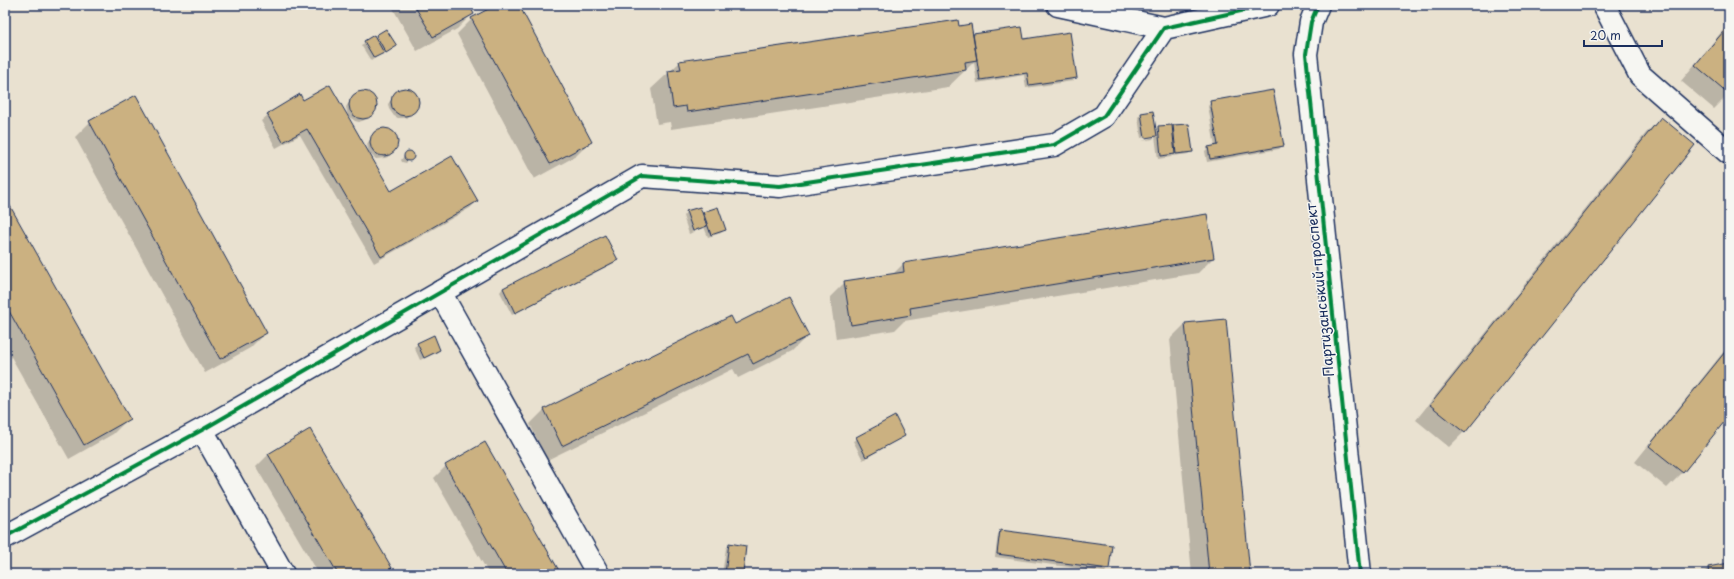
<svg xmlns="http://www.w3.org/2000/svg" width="1734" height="579" viewBox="0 0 1734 579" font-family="'Playpen Sans',sans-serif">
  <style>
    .shadow { fill: #0003 }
    .building { fill: #cbb181; stroke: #1b2f5e }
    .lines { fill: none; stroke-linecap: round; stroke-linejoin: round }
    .minor-casing { stroke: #1b2f5e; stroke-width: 25 }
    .minor { stroke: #f6f6f2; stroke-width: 22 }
    .cycleway-casing { stroke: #f6f6f2; stroke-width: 6 }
    .cycleway { stroke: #00873e; stroke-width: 4 }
    .labels { text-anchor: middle; stroke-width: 3; stroke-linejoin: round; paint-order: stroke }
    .street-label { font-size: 14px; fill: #1b2f5e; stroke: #f6f6f2 }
  </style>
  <rect width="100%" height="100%" fill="#e9e1d0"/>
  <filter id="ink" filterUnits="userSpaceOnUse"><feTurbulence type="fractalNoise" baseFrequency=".025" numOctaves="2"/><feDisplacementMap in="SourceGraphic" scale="8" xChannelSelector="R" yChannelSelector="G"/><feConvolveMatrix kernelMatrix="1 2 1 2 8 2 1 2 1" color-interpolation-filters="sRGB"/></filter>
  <g filter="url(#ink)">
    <path class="shadow" d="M391 5H467L472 14 457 29 417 51Z
      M498 5H518L591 141 576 156 534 179 457 34 472 19Z
      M1729 23V94L1714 109 1681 81Z
      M958 27 972 35 1021 28 1023 40 1076 77 1073 81 1026 88 1024 75 977 83 974 62 948 87 671 129 670 122 657 124 651 89 680 62Z
      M377 36 395 46 383 55 382 53 371 61 361 45Z
      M405 89 413 91 419 102 416 110 412 113 406 118H398L394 116 389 109 388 104 396 93Z
      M362 92H367L373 97 376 105 374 113 367 119 359 122 355 121 348 116 346 107 354 95Z
      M303 101 391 192 477 201 470 208 374 263 300 135 276 148 261 121 268 115Z
      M1211 102 1282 146 1279 149 1207 162 1205 151 1208 148 1215 147 1208 106Z
      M1141 114 1155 130 1158 127 1171 126V129L1173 126 1192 151 1188 154 1173 156V155L1171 157 1158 159 1155 136 1153 139 1142 141 1154 137V135L1141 138 1138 117Z
      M1661 118 1464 432 1449 447 1416 420 1646 133Z
      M90 122 265 333 250 348 205 373 75 137Z
      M383 129H388L395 134 398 142 395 150 388 157 385 158 376 159 369 153 367 144 375 132Z
      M406 153H412L413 156 406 163 402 162 401 160Z
      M5 199 128 419 113 434 69 459 5 346Z
      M699 208 702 215 704 213 725 229 721 233 708 237 704 227 689 234 683 216 686 212Z
      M605 236 617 260 614 263 512 315 500 292 503 288Z
      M1213 258 1198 273 904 321 895 330 836 339 830 297 845 282 893 274 903 264Z
      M1185 324 1249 574H1192L1170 339Z
      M734 326 807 336 792 351 738 378 733 369 547 460 530 424 545 409Z
      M418 344 439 350 436 353 420 360 414 347Z
      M1729 345V415L1682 473 1667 488 1635 462Z
      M894 418 904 436 863 460 853 441Z
      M310 430 391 568 384 574H319L256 467 268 455Z
      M484 443 559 574H489L434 478 446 466Z
      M1001 531 1108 568 1105 572 995 557 998 534Z
      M729 545 742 574H722L726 548Z
      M1729 564V574H1702L1708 568Z"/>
    <path class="building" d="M414 5H469L474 14 433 37Z
      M496 5H519L592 142 550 164 471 18Z
      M958 20 959 26 971 24 977 60 965 62 966 70 687 112 686 106 673 108 668 71 681 69 679 61Z
      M1729 25V94L1695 65Z
      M1022 27 1024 39 1070 32 1077 78 1029 85 1027 73 980 80 973 34Z
      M386 29 397 46 386 53 376 35Z
      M374 35 384 53 374 58 364 41Z
      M330 85 391 191 452 156 478 201 381 257 307 129 283 142 267 114 300 94 303 100Z
      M391 102a14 14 0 1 1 28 0a14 14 0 1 1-28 0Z
      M1273 90 1284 146 1210 159 1208 147 1218 145 1210 101Z
      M349 105a14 14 0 1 1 28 0a14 14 0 1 1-28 0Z
      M136 95 267 333 220 359 89 121Z
      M1153 111 1157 136 1145 138 1141 113Z
      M1661 117 1695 145 1465 433 1430 405Z
      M1189 124 1193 152 1176 154 1173 125Z
      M1172 125 1175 154 1161 156 1158 126Z
      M370 142a14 14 0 1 1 28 0a14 14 0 1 1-28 0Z
      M404 156a5 5 0 1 1 10 0a5 5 0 1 1-10 0Z
      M5 197 130 419 84 445 5 304Z
      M700 207 707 226 693 231 686 211Z
      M718 207 726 230 711 235 703 212Z
      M1207 214 1214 258 910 308 911 315 851 325 844 281 904 272 903 263Z
      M605 235 618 260 515 313 503 288Z
      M789 297 809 336 753 364 748 354 562 446 544 409 731 316 735 324Z
      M1226 319 1250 574H1209L1185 323Z
      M434 335 440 350 424 358 417 343Z
      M1729 347V416L1683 473 1649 446Z
      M895 416 905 436 866 457 856 437Z
      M310 429 392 568 381 574H338L268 454Z
      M485 442 561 574H507L445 465Z
      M1000 530 1112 545 1109 569 997 554Z
      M729 543 746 546 743 574H725Z
      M1729 563V574H1709L1708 567Z"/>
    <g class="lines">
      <defs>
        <path id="minor" d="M1058 5 1164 28
          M1318 5 1311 22 1306 54 1360 574
          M1604 5 1640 75 1729 153
          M440 292 598 574
          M202 430 283 574
          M5 537 202 430 642 176 780 186 1054 145 1104 116 1164 28 1268 5"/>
      </defs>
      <use href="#minor" class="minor-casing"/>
      <use href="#minor" class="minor"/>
      <defs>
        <path id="cycleway" d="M1318 5 1311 22 1306 54 1360 574
          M5 537 202 430 642 176 780 186 1054 145 1104 116 1164 28 1268 5"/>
      </defs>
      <use href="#cycleway" class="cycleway-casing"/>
      <use href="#cycleway" class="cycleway"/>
    </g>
  </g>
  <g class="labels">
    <g class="street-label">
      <text transform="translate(1320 290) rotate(-96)" y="5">Партизанський проспект</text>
    </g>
  </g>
  <rect width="1734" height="579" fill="none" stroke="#f6f6f2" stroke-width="20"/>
  <rect x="10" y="10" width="1714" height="559" fill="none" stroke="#1b2f5e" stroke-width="1.5" filter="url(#ink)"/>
  <path d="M1584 40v6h78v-6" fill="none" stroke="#1b2f5e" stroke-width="2"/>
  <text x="1590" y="40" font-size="12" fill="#1b2f5e" stroke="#f6f6f2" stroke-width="3" paint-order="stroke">20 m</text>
</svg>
